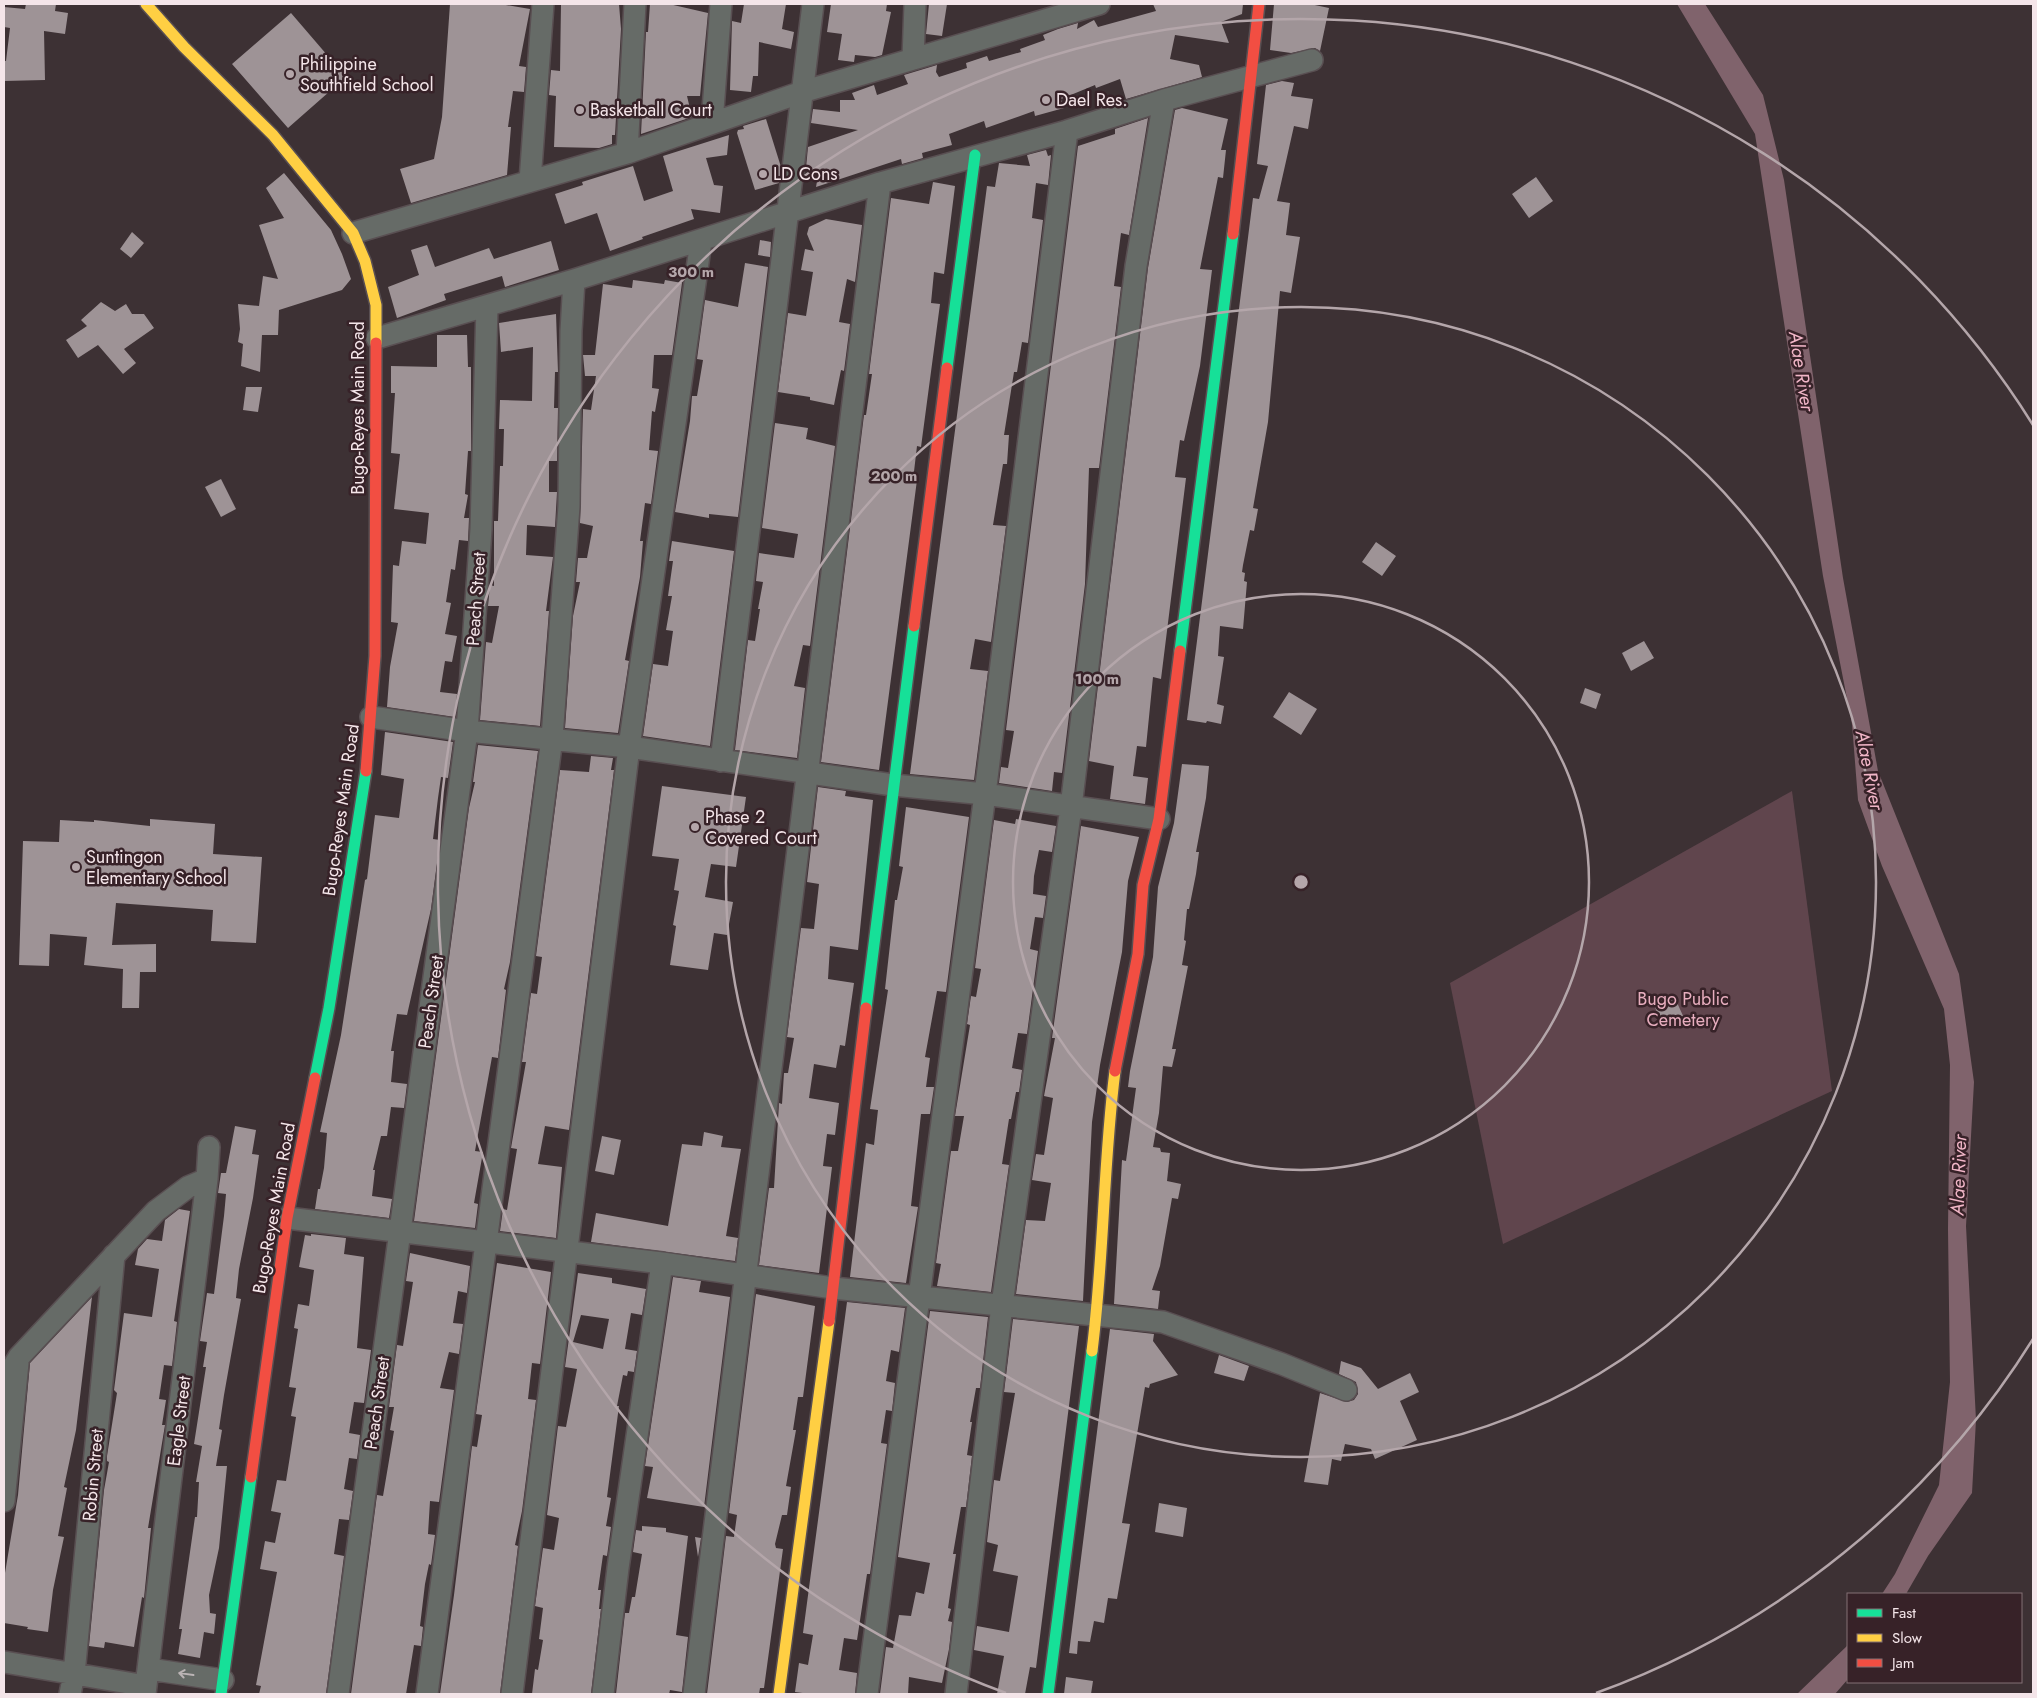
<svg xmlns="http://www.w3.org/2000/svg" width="2037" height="1698" viewBox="0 0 2037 1698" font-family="Jost,sans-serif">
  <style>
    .green { fill: #60454d }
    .water { fill: #80636c }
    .building { fill: #9e9396; fill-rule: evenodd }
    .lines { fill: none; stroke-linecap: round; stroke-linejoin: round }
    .street-casing { stroke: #594f52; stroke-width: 24 }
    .fast-casing { stroke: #594f52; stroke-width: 14 }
    .slow-casing { stroke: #594f52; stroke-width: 14 }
    .jam-casing { stroke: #594f52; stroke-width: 14 }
    .street { stroke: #666b67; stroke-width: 21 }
    .fast { stroke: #16e098; stroke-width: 11 }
    .slow { stroke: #ffcf43; stroke-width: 11 }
    .jam { stroke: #f24e42; stroke-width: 11 }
    .oneway { stroke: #bbb4b5 }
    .ring { fill: none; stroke: #b4a6aa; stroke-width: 2.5 }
    .poi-dot { fill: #b4a6aa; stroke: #372228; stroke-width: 2 }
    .labels { text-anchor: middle; stroke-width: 5; stroke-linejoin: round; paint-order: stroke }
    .poi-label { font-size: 18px; fill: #f4e5e9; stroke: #372228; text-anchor: start }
    .street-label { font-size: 18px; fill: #f4e5e9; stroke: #372228 }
    .park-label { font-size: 18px; fill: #e8aebf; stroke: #372228 }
    .water-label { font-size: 19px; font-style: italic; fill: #f1b6c7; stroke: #372228 }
    .centre { fill: #b4a6aa; stroke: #372228; stroke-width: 2.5 }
    .ring-label { font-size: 15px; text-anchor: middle; font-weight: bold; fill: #b4a6aa; stroke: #372228; stroke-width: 5; stroke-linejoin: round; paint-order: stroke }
  </style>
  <rect width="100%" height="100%" fill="#3d3134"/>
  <path class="green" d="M1792 791 1832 1091 1503 1244 1450 983Z"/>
  <path class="water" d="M1677 4H1705L1763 95 1784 180 1843 578 1878 771 1959 974 1974 1082 1966 1226 1976 1420 1972 1493 1928 1556 1906 1594H1882L1895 1574 1939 1485 1950 1382 1948 1229 1950 1065 1944 1009 1882 866 1858 800 1852 724 1823 576 1755 134Z
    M1848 1645V1679L1835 1694H1797Z"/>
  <path class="building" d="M26 4H56L55 11 68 13 65 34 44 31 45 80 4 81V61H6L10 28 4 27V7L25 9Z
    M450 4H500L530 9 519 66 526 67 524 92 513 91 508 127H511L507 175 411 203 400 169 434 159 442 117Z
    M561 4H619L621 29 615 135H612V144L599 148 554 147 556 96 549 95 551 70 560 71Z
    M650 4H669L708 13 700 96H687L692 117 641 134 646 32H648Z
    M744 4H786L782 29 794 32 791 49 759 42 758 76H753L751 92 730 90 732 21 741 23Z
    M831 4H887L886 11 891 12 882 55 875 57 855 55 854 62 838 60 842 34 827 32Z
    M929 4H947L942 36 926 34Z
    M1153 4H1243L1242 14 1221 22 1229 43 1175 35 1170 59 1199 65 1202 77 1126 99 1120 79 1096 88 1095 85 1061 99 1064 108 1035 116 1034 111 986 128 984 121 949 134 952 145 922 153 923 158 902 164 901 159 816 187 819 170 806 168 808 147 858 130 811 123 813 109 840 112V100H855L852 93 874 85 877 95 908 84 904 75 937 65 936 72 939 77 967 68 966 63 987 56 989 61 1021 52 1020 49 1045 40 1043 35 1058 29 1078 23 1077 29 1094 20 1098 27 1156 11Z
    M1274 4H1310L1329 8 1320 51 1315 48 1291 53 1270 50Z
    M291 13 346 77 288 128 232 64Z
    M1282 81 1294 83 1291 96 1313 99 1308 129 1294 126 1277 201 1290 203 1286 235 1300 237 1291 293 1280 291 1268 422 1253 508 1258 509 1254 531 1250 530 1243 565 1242 572 1245 573 1244 581 1247 582 1243 629 1220 626 1218 656 1224 657 1217 704 1224 706 1221 724 1207 721 1206 723 1187 720 1253 198 1259 199 1268 166 1257 164 1266 85Z
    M1182 108 1228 119 1221 150H1226L1223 178 1218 177 1200 269 1212 270 1200 366 1184 441 1180 440 1175 477 1186 478 1161 679 1153 677 1146 747 1137 746 1133 776 1148 778 1145 804 1110 799 1114 766 1089 761 1148 268 1175 110Z
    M1148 118 1129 235 1121 233 1114 286 1121 287 1099 468H1089L1085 584 1062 773 1054 772 1052 791 999 783 1001 767 1008 768 1014 731 1006 730 1078 146 1115 134V129Z
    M766 119 781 167 779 183 755 190 737 133 738 130 744 129 743 126Z
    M729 135 727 155 706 158 714 185 723 186 720 213 691 209 694 219 642 237 643 239 610 251 597 213 565 224 555 194 583 185 582 182 633 166 644 201 673 191 663 156Z
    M1046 150 1048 156 1051 155 1048 185 1036 183 1032 218 1043 220 1028 343 1022 342 1017 372H1014L1004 435H1009L1007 464H1003L993 525 1006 526 991 642 975 639 970 669 988 671 974 780 910 774 987 186 995 187 999 163 1030 166 1027 155Z
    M284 173 331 230 342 254 351 279 342 290 279 310 278 335H262L260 372 241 366 243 344 238 342 240 329 238 304 259 306 263 276 278 279 259 225 284 218 266 188Z
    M1536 177 1553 201 1529 218 1512 194Z
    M933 182 955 186 944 274 934 272 931 303 940 304 921 447 917 446 913 480H917L879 770 821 762 864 415H866L872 374H869L891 198 929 204Z
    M826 219 862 225 855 282 847 279 839 322 850 324 844 371 841 370 834 405 810 400V397L778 392 788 313 806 316 813 272 801 270 805 249 814 251 807 234 809 227Z
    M132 232 144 243 131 258 120 249Z
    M760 240 771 242 770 257 758 255Z
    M551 241 559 270 505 287 502 276 444 294 446 300 397 318 388 287 419 275 411 250 427 245 435 267 489 248 494 259Z
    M745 263 768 267 738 517 709 514V518L675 512 690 421 692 396H697L703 360 697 359 705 300 738 307Z
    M633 280 664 284 665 280 682 283 672 355H654L652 388 659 389 655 412 652 411 649 450 658 451 651 504 645 503 640 541H643L640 577 625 660 629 661 618 733 565 728 573 616 580 582H576L578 558H587L593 526 580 523 583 409 591 410 596 376H585L583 355H595L603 284 632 288Z
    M101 302 115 311 126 304 132 314H144L154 328 124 349 136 363 123 374 98 345 78 358 66 340 87 326 81 320Z
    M556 314 558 372H555L554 408H558L557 461H549V492H557L555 527 527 525 526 555 553 557 546 611H549L540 726 480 720 486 642 492 643 499 606H488L490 585 494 586V521H498L500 466H503L504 429H499L500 400 532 401 533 347 501 352 499 323Z
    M437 335H467L468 367H471V451H468L465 494 468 495 464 518H469L468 541 459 540 455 570 451 569 446 602 451 603 445 634 457 636 452 662 445 661 440 692 457 694 455 717 387 707 390 667 398 623 391 622 393 565 399 566 402 541 426 544 429 513 394 509 400 454 391 453 395 393H391V366L437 367Z
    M246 387H262L258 412 243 410Z
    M775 423 808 428 806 439 835 446 810 646 803 645 794 686 805 688 797 758 735 750 748 640 755 641 760 609H758L763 582 756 581 759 553 794 558 798 534 762 528Z
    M221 479 236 509 221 517 205 487Z
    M672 541 734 551 710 746 643 736 653 664 668 666 673 631 666 630 672 596H668L673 561H669Z
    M1376 542 1396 556 1382 576 1362 562Z
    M1644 641 1654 658 1631 671 1622 653Z
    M1585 688 1601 694 1596 709 1580 703Z
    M1289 692 1317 709 1301 735 1273 717Z
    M385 732 453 742 448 778 441 777 438 798 433 839 440 840 431 909 407 1015 397 1014 391 1051H394L391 1082 407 1084 404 1108 391 1107 387 1136H381L373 1170H375L372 1196 392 1199 389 1218 315 1209 318 1189H320L324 1168 327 1133 320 1132 341 1035 365 880 367 879 375 815 399 818 404 779 381 775Z
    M478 745 538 751 510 962 504 989 506 990 498 1058 492 1057 475 1151 483 1152 474 1203 478 1204 475 1228 414 1221 469 808 475 782H473Z
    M591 756 613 758 611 770H614L569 1130 545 1126 538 1164 562 1167 556 1238 500 1231 503 1209 507 1210 517 1149 511 1148 526 1062H522L531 993 537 994 542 957 536 956 560 770 589 772Z
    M1182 764 1209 766 1206 798 1196 852H1199L1196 874 1189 909H1187L1184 940 1186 941 1182 965 1188 966 1172 1049H1176L1172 1067 1163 1066 1159 1113 1153 1147 1160 1148 1161 1152 1170 1153 1167 1181 1181 1184 1178 1199 1172 1198 1160 1266 1152 1290 1160 1291 1158 1309 1114 1304 1122 1160 1126 1161 1136 1088 1128 1087 1130 1071 1153 957 1158 887 1174 823Z
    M662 786 746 797 736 867 711 864 705 897 733 902 727 935 714 933 708 970 670 965 676 926 673 925 679 891 674 890 679 859 652 856Z
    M818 787 846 791 845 796 873 800 858 950 830 946 828 979 854 983 845 1046 840 1045 836 1068 814 1064 809 1098 839 1103 835 1135 827 1134 823 1166 832 1167 819 1273 759 1265 769 1188H774L779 1103 782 1104 784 1073H788L794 1038 787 1037 801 928 814 929 819 884 807 882Z
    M906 807 969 817 946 992 937 991 925 1057 930 1058 926 1087H934L930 1114H921L911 1206 918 1207 906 1283 850 1277 866 1143 874 1145 878 1110 870 1109 888 990 885 989 895 900H897L903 867 899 866Z
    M150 819 215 824 213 854 262 857 256 943 211 941 213 910 116 903 112 945 156 944V972H140L139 1008H122L123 969 84 965 87 937 50 934 49 966 19 965 23 841 59 842 60 820 94 822V820L150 826Z
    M1016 819 1056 826 1052 852 1039 850 1034 876 1033 894 1046 896 1043 918 1035 917 1030 949 1038 951 1027 1034 1018 1033 1012 1068 1022 1070 1019 1092H1016L1011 1119H1009L1002 1164 1009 1165 991 1292 937 1286 941 1264 936 1263 951 1151H958L964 1116H955L970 1025 967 1024 971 996 976 997 981 969 975 968 994 820 1015 824Z
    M1081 826 1139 837 1128 881 1122 952 1100 1065 1092 1122 1083 1301 1016 1294 1026 1220 1045 1221 1051 1183 1032 1180 1036 1154 1044 1155 1053 1098 1044 1096 1055 1038H1052Z
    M1674 996 1684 1018 1663 1027 1654 1005Z
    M235 1126 256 1130 252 1154 259 1155 253 1198 239 1269 236 1298 241 1299 224 1395 219 1429 222 1430 216 1466H227L219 1548 209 1595 210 1613 216 1614 214 1634 204 1632 200 1658 178 1654 182 1629H179L195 1517H197L199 1482H196L202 1446 194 1444 206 1367H203L207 1342 200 1341 207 1293 214 1294 224 1216 226 1194 218 1193 221 1173H226Z
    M704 1132 723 1136 721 1147 741 1149 726 1236 738 1238 735 1261 591 1242 596 1213 668 1226 682 1144 702 1146Z
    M602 1136 621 1140 614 1175 595 1171Z
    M179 1209 190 1211 174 1321 177 1322 172 1366 164 1365 159 1399 166 1400 162 1425H165L148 1528H151L144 1598 142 1597 134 1647 105 1642 104 1648 89 1646 104 1490 109 1462 107 1461V1456L117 1393 114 1390 124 1313 152 1317 159 1269 135 1265 138 1249 147 1239 162 1241 165 1220Z
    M311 1234 346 1238 344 1254 364 1257 357 1348 371 1350 364 1403 354 1402 349 1433 360 1435 357 1459 349 1458 344 1489 353 1491 349 1520 339 1519 334 1554 344 1556 326 1694H259L261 1686 256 1685 277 1572 260 1569 265 1541 275 1543 281 1513 271 1511 277 1480 286 1481 290 1456 296 1417 291 1416 296 1388 289 1387 298 1329 294 1328 298 1304 309 1306 314 1270 299 1267 305 1235 311 1236Z
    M410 1253 470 1266 467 1293 458 1291 453 1323 463 1324 459 1354 449 1352 440 1388 454 1390 439 1502 430 1501 428 1534 435 1535 431 1565 429 1564 425 1584 420 1626 423 1627 421 1646 414 1645 406 1694H351L377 1495 383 1496 394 1431 390 1430 394 1407H389L397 1345 403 1346 413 1282 406 1281Z
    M497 1263 551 1272 540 1364 532 1363 528 1399 536 1400 522 1511 515 1545 518 1546 500 1694H440L454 1595 472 1446 477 1447 482 1415 476 1414Z
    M578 1273 612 1278V1283L646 1289 642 1315 631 1313 625 1349 637 1351 634 1372 628 1371 627 1376 623 1375 617 1406H619L607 1497 611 1498 606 1526 611 1527 607 1556 603 1555 598 1590H601L599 1609H601L591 1694H532L535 1669 538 1670 543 1640 539 1639 543 1608 535 1606 543 1548 554 1550 559 1518 547 1515 558 1426 566 1427 577 1369 565 1367ZM581 1315 609 1319 603 1349 573 1342Z
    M673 1277 701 1281 699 1292 730 1297 704 1507 647 1498 653 1467 645 1466Z
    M756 1294 815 1306 803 1397H798L793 1430H796L786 1486 791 1487 787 1515H782L775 1544 776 1548 783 1549 764 1688H760L759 1694H707L726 1536 734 1537 737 1515 729 1513Z
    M92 1297 76 1430 64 1487 67 1488 58 1536 64 1537 53 1590 48 1632 27 1629 28 1627 4 1623V1579L18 1495 30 1363Z
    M847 1302 905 1308 899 1352 891 1350 886 1381 895 1383 892 1411 886 1410 881 1443 887 1444 870 1574H867L857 1640 844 1638 839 1670 857 1673 855 1694H810L795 1692 799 1663 808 1665 813 1635 803 1633Z
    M930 1311 988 1317 980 1388H976L970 1422H972L967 1455 972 1456 966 1507H961L953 1554H956L948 1608 951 1609 948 1621 952 1622 949 1649 942 1683 909 1677 908 1694H880L886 1647 893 1648 899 1615 911 1616 916 1592 924 1594 930 1563 898 1557Z
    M1013 1319 1079 1326 1036 1668 1030 1667 1025 1694H997L1004 1656 974 1650 977 1626 1009 1632 1018 1576 993 1571 998 1545 987 1542 994 1480 1000 1481 1015 1393 1004 1392Z
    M1110 1329 1154 1334 1153 1341 1178 1375 1150 1384 1149 1388 1145 1387 1122 1523 1130 1524 1117 1599 1108 1598 1104 1623 1094 1621 1090 1642 1078 1641 1077 1654 1069 1653Z
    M1219 1355 1249 1366 1244 1381 1214 1373Z
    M1341 1361 1361 1368 1378 1389 1410 1373 1419 1392 1400 1401 1417 1440 1375 1459 1371 1449 1345 1444 1341 1461 1332 1459 1328 1485 1304 1482 1320 1393 1347 1402 1354 1400 1358 1394 1356 1382 1339 1374Z
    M1159 1503 1187 1508 1183 1537 1155 1532Z
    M642 1526 666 1528V1532L688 1536 676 1635 688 1637 682 1692 670 1690 669 1694H616L625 1613H629L632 1597H635L642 1554 633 1552 636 1530 642 1531Z
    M695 1537 701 1538 698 1557Z
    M1066 1677 1093 1681 1091 1694H1064Z"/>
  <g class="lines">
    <defs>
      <path id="street" d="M913 59 915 4
        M712 123 721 4
        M627 153 635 4
        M530 181 543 4
        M353 233 627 153 802 92 1099 4
        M377 338 574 280 880 183 1067 131 1164 100 1312 60
        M371 717 467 731 629 747 893 785 985 794 1159 819
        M721 761 813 4
        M287 1218 662 1263 833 1288 1163 1322 1282 1364 1346 1390
        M4 1382 19 1357 156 1211 188 1187 207 1179
        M4 1501 18 1363
        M4 1662 146 1686
        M149 1669 223 1680
        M70 1694 74 1674 114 1255
        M145 1694 207 1179 209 1147
        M338 1694 467 731 481 529 487 306
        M427 1694 552 738 569 506 571 331 574 280
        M512 1694 629 747 701 241
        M603 1694 618 1568 662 1263
        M694 1694 880 183
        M867 1694 985 794 1067 131
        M956 1694 1002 1305 1071 807 1136 266 1164 100"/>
      <path id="fast" d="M947 368 975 155
        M1180 651 1233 234
        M866 1008 914 626
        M315 1078 329 1008 366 771
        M221 1694 251 1477
        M1048 1694 1092 1351"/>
      <path id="slow" d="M146 4 184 47 273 135 353 233 365 261 376 305V343
        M1092 1351C1104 1258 1103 1164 1115 1071
        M779 1694 829 1321"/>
      <path id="jam" d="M1233 234 1259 4
        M914 626 947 368
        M366 771 375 656 376 343
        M1115 1071 1138 954 1143 885 1159 819 1180 651
        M829 1321 866 1008
        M251 1477 287 1218 315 1078"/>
    </defs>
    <use href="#street" class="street-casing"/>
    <use href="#fast" class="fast-casing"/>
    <use href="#slow" class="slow-casing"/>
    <use href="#jam" class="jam-casing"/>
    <use href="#street" class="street"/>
    <use href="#fast" class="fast"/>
    <use href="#slow" class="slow"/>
    <use href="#jam" class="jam"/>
  </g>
  <defs><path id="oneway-shaft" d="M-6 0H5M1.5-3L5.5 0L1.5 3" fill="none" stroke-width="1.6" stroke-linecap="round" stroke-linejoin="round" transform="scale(1.25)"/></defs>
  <use class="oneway" href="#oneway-shaft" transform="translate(186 1674) rotate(-172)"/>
  <g class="ring">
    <circle cx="1301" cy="882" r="288"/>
    <circle cx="1301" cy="882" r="575"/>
    <path d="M2033 1339A863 863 0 0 1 1596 1693M1006 1693A863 863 0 1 1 2033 425"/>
  </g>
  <g class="poi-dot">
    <circle cx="290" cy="74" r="5"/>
    <circle cx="1046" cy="100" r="5"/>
    <circle cx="580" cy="110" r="5"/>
    <circle cx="763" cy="174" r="5"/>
    <circle cx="695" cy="827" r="5"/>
    <circle cx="76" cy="867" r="5"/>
  </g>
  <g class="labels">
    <g class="poi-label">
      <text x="300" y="70">Philippine<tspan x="300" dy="21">Southfield School</tspan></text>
      <text x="1056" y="106">Dael Res.</text>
      <text x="590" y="116">Basketball Court</text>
      <text x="773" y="180">LD Cons</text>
      <text x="705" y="823">Phase 2<tspan x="705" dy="21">Covered Court</tspan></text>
      <text x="86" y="863">Suntingon<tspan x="86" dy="21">Elementary School</tspan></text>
    </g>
    <g class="street-label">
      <text transform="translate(358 408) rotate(-90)" y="6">Bugo-Reyes Main Road</text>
      <text transform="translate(476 599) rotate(-86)" y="6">Peach Street</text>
      <text transform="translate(341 810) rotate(-82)" y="6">Bugo-Reyes Main Road</text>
      <text transform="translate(431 1002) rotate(-82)" y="6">Peach Street</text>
      <text transform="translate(274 1208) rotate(-80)" y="6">Bugo-Reyes Main Road</text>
      <text transform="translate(377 1403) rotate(-82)" y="6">Peach Street</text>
      <text transform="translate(179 1421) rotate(-83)" y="6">Eagle Street</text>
      <text transform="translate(93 1475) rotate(-85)" y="6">Robin Street</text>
    </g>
    <g class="park-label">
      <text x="1683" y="1005">Bugo Public<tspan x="1683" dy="21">Cemetery</tspan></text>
    </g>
    <g class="water-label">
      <text transform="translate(1802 371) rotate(81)" y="7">Alae River</text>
      <text transform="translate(1870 770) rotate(79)" y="7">Alae River</text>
      <text transform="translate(1958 1175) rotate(-88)" y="7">Alae River</text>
    </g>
  </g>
  <circle cx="1301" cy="882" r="8" class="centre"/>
  <g class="ring-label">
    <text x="691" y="277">300 m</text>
    <text x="894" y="481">200 m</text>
    <text x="1097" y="684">100 m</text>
  </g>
  <rect width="2037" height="1698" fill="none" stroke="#f4e5e9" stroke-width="10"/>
  <rect x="1847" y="1593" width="175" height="90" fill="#372228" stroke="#837075"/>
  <rect x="1857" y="1609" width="25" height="8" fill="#16e098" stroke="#837075"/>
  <text x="1892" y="1618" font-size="15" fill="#f4e5e9">Fast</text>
  <rect x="1857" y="1634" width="25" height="8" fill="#ffcf43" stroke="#837075"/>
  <text x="1892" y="1643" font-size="15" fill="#f4e5e9">Slow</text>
  <rect x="1857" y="1659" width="25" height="8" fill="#f24e42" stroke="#837075"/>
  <text x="1892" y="1668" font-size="15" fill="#f4e5e9">Jam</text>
</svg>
